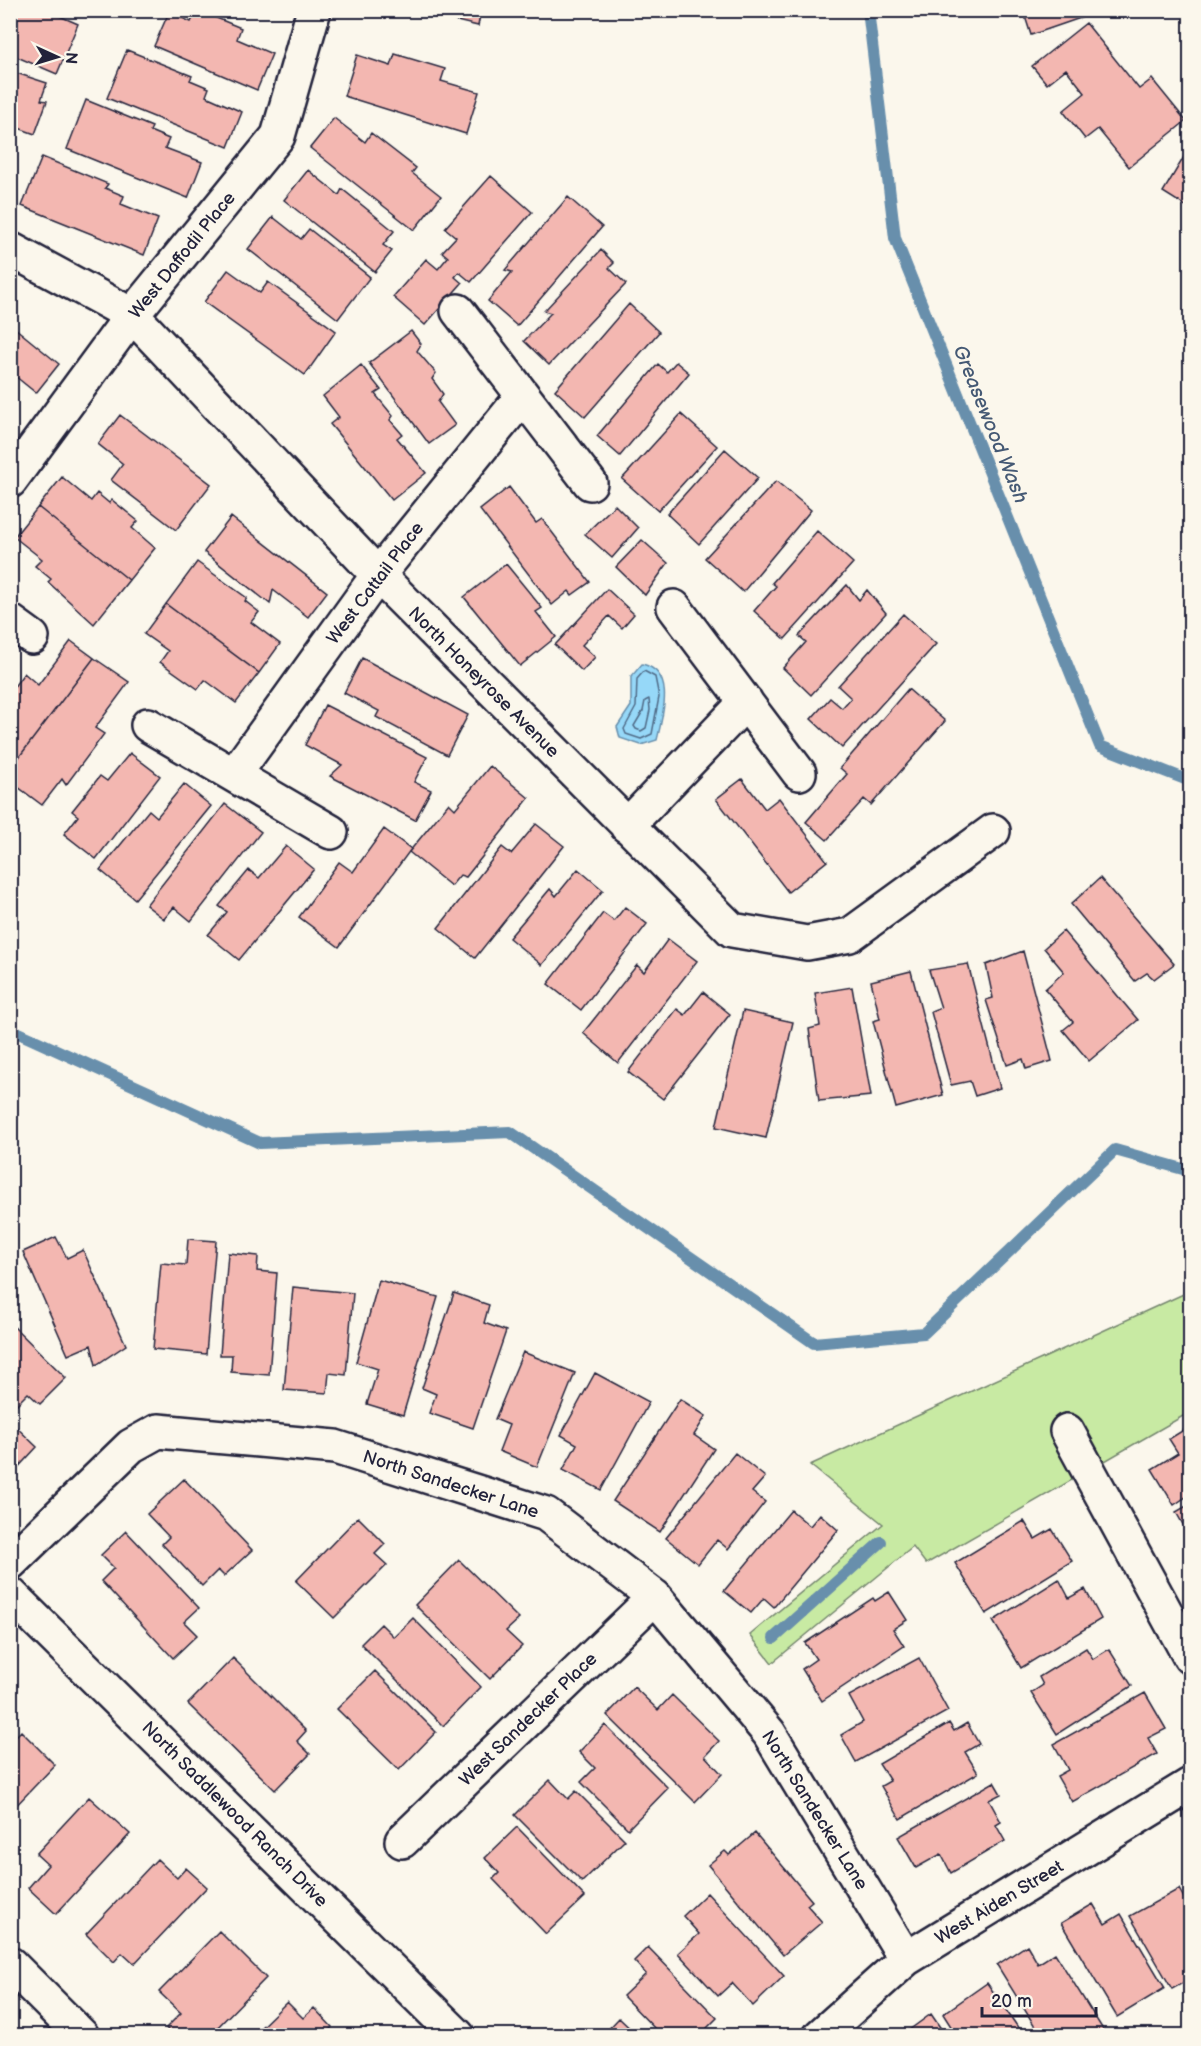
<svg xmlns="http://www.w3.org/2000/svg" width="1201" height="2046" viewBox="0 0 1201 2046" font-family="'Balsamiq Sans',sans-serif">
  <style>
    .green { fill: #c8eaa3; stroke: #75866f; stroke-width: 1.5 }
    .water { fill: #96d8f8; stroke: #688fac; stroke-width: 1.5 }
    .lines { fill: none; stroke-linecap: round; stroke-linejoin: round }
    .shore { stroke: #506b87; stroke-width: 1.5 }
    .stream { stroke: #688fac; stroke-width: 12 }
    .building { fill: #f3b7b1; stroke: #22223b; stroke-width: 1.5 }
    .minor-casing { stroke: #22223b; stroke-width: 38 }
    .minor { stroke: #fbf7ec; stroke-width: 33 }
    .labels { text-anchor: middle; stroke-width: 6; stroke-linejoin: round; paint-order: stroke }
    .street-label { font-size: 18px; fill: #22223b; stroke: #fbf7ec }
    .water-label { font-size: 20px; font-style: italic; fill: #455974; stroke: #fbf7ec }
  </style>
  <rect width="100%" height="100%" fill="#fbf7ec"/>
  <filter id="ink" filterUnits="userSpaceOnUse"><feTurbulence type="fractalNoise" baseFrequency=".0167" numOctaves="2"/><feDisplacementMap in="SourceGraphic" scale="12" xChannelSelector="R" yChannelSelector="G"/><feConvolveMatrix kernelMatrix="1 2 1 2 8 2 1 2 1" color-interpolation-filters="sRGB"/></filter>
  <g filter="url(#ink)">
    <path class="green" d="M1190 1291V1412L926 1564 913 1547 772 1663 750 1635 883 1524 810 1465Z"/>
    <path class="water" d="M642 664C676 672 663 714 657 740L641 745 620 738 617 727 631 706V677Z"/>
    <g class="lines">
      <path class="shore" d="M644 671 655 677 659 697 652 734 641 739 626 734 624 729 636 707 637 679Z
        M649 699 650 710 646 728 641 731 636 729 634 726 643 711 645 701Z"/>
      <path class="stream" d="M868 10 895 238 1100 746 1190 781
        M10 1029 260 1143 510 1132 814 1343 924 1333 1115 1150 1190 1171
        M774 1638 881 1542"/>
    </g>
    <path class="building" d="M10 10H46L78 24 57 74 10 54Z
      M197 10 241 28 237 39 272 54 257 90 154 46 169 12 191 22Z
      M445 10H481L478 26 444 18Z
      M1023 10H1091L1092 14 1031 35Z
      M1086 23 1139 89 1152 79 1186 121 1129 167 1098 129 1085 139 1063 111 1085 93 1066 69 1047 84 1032 66Z
      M127 50 192 76 190 80 209 88 206 96 242 112 228 147 107 98Z
      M395 54 445 69 441 81 479 92 466 134 344 96 357 55 391 66Z
      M10 71 47 83 41 100 47 101 35 134 10 125Z
      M86 100 152 127 150 131 169 139 165 148 202 162 188 198 67 149Z
      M334 118 365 142 371 133 416 168 412 173 441 196 414 230 310 148Z
      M1190 147V209L1163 192Z
      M42 157 108 184 105 188 124 196 121 204 158 219 144 255 22 206Z
      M308 170 339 195 342 189 394 231 383 245 392 251 375 272 284 200Z
      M491 176 532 212 471 282 459 272 455 277 462 283 425 325 393 297 426 259 438 269 448 257 442 252 456 237 445 228Z
      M568 197 602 227 517 326 488 301 512 272 505 270Z
      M273 217 301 239 309 229 370 277 338 319 248 249Z
      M601 250 614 263 609 268 626 284 549 365 524 341 551 313 544 311Z
      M228 270 260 293 268 282 336 331 305 375 204 302Z
      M629 304 659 332 585 417 555 390Z
      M10 324 59 364 36 393 10 372Z
      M411 331 421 344 417 351 436 373 432 379 443 394 438 402 455 425 429 444 369 363Z
      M676 362 689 373 620 456 597 436 658 364 667 372Z
      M361 365 381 390 375 394 393 416 390 420 402 434 397 438 426 473 392 500 330 424 339 417 323 396Z
      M681 414 717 446 658 511 622 479Z
      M120 415 211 484 176 530 111 480 123 464 98 444Z
      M725 449 758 478 699 544 667 514Z
      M62 477 91 501 97 493 109 503 112 500 138 521 132 528 155 548 129 580 38 507Z
      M776 481 811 510 743 592 705 558Z
      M509 487 536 523 542 519 590 582 572 595 569 591 552 605 480 510Z
      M615 505 638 528 612 558 585 534Z
      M38 507 129 580 94 624 48 582 51 579 35 566 42 559 14 537Z
      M231 517 327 592 308 617 273 590 270 604 204 552Z
      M817 531 853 563 785 639 754 611 776 586 772 583Z
      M642 540 668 563 645 595 616 567Z
      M197 562 247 598 245 601 259 612 251 622 280 644 259 673 166 604Z
      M506 564 542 608 536 612 556 637 520 666 464 597Z
      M847 585 859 600 867 590 886 613 811 695 783 668 806 642 799 636Z
      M607 589 634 614 622 628 609 616 582 645 595 657 582 671 555 645Z
      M166 604 259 673 236 703 205 680 198 689 160 662 168 651 144 634Z
      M903 614 936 644 842 748 811 719 830 698 842 708 851 698 838 686Z
      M71 641 94 658 10 769V692L24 673 38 685Z
      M94 658 129 682 95 728 104 734 66 785 62 779 42 805 10 781V769Z
      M362 658 468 715 447 755 376 717 379 711 344 693Z
      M908 689 945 721 871 805 864 799 827 840 806 822 847 774 840 768Z
      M325 705 427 757 414 782 431 790 415 820 330 776 342 765 305 745Z
      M130 753 160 776 96 859 64 834 78 816 72 811 100 776 107 781Z
      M490 766 529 798 466 877 460 875 451 886 409 852 449 803 455 809Z
      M742 779 765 809 779 798 827 861 788 892 716 799Z
      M184 784 211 806 135 899 100 870 149 810 157 817Z
      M225 804 261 832 191 921 174 907 164 919 146 905Z
      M536 824 564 846 475 958 438 928 502 847 511 854Z
      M384 829 411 849 339 947 299 917 339 862 353 872Z
      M286 846 314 869 239 960 208 935 227 912 219 906 249 870 259 878Z
      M578 869 603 890 542 965 509 938 550 889 556 896Z
      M1100 878 1174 964 1154 979 1147 973 1135 981 1071 904Z
      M625 907 647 924 581 1010 548 984 603 913 614 921Z
      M1063 931 1138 1020 1089 1061 1063 1030 1073 1022 1045 989 1064 972 1044 948Z
      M668 939 697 961 618 1063 583 1033 637 965 644 972Z
      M1023 951 1052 1061 1026 1069 1023 1059 1007 1065 986 1000 993 998 986 965Z
      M968 964 1000 1088 975 1096 970 1081 951 1085 931 1012 941 1008 929 970Z
      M911 971 943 1095 896 1108 873 1021 880 1019 871 981Z
      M852 987 871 1096 819 1101 809 1029 820 1026 815 993Z
      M703 992 730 1014 663 1099 628 1072 677 1009 685 1015Z
      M743 1011 793 1022 766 1138 716 1127Z
      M56 1237 67 1258 83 1250 126 1345 96 1365 91 1345 68 1355 23 1252Z
      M188 1239 216 1241 206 1354 153 1349 161 1263 186 1265Z
      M228 1253 258 1256 257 1271 277 1273 269 1375 231 1372 232 1355H220Z
      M379 1280 438 1297 403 1415 367 1404 378 1369 356 1362Z
      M293 1287 353 1293 346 1375 329 1373 327 1393 284 1390Z
      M454 1293 489 1305 484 1323 506 1331 473 1428 429 1413 436 1394 422 1388Z
      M10 1323 66 1378 40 1404 28 1393 12 1409 10 1407Z
      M523 1352 575 1373 537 1467 499 1451 509 1425 495 1419Z
      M595 1373 649 1402 601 1490 563 1470 577 1444 561 1435Z
      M680 1399 706 1416 694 1435 714 1449 660 1532 613 1501Z
      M10 1421 37 1447 10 1476Z
      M1190 1426V1494L1174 1505 1152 1469 1178 1453 1169 1439Z
      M735 1453 765 1477 752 1492 765 1502 728 1549 717 1540 698 1564 666 1538Z
      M184 1479 252 1550 224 1576 218 1570 202 1586 162 1544 169 1537 147 1514Z
      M1190 1504V1537L1176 1512Z
      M791 1510 810 1526 820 1514 838 1530 774 1607 764 1598 751 1613 724 1591Z
      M358 1517 385 1544 375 1554 387 1565 334 1618 296 1581Z
      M1024 1521 1035 1539 1052 1529 1072 1561 986 1614 955 1563Z
      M126 1531 199 1608 184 1622 197 1635 173 1658 101 1581 114 1568 101 1555Z
      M459 1560 519 1619 506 1631 522 1646 490 1679 415 1605Z
      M1059 1579 1069 1598 1085 1589 1101 1619 1021 1668 993 1621Z
      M889 1592 907 1620 893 1629 904 1646 822 1701 802 1669 816 1659 805 1643 873 1598 875 1601Z
      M413 1618 481 1687 443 1726 361 1644 381 1624 394 1637Z
      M1086 1648 1093 1659 1109 1649 1132 1686 1057 1734 1031 1693 1043 1685 1039 1677Z
      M233 1658 306 1731 297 1741 310 1754 275 1790 188 1704Z
      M919 1658 948 1711 856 1762 841 1735 863 1722 849 1696Z
      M375 1671 436 1732 399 1770 337 1709Z
      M634 1687 658 1710 672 1695 719 1741 705 1756 722 1774 695 1802 607 1715Z
      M1145 1693 1166 1729 1148 1738 1157 1754 1072 1802 1057 1776 1068 1770 1054 1744Z
      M949 1723 954 1731 967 1723 979 1744 965 1752 978 1773 900 1819 881 1786 890 1781 879 1764Z
      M605 1725 668 1788 628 1829 581 1782 595 1768 579 1752Z
      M21 1731 55 1765 10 1812V1742Z
      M550 1780 568 1799 576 1791 625 1840 582 1882 515 1815Z
      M994 1782 1001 1794 989 1800 1001 1822 996 1825 1005 1841 951 1873 941 1854 916 1868 898 1837Z
      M89 1797 130 1834 56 1914 28 1888 48 1865 36 1854Z
      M517 1827 585 1897 546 1934 493 1879 499 1873 485 1858Z
      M755 1833 812 1901 807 1905 822 1922 783 1955 708 1865 725 1851 729 1855Z
      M157 1859 177 1878 186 1868 207 1887 134 1964 122 1953 114 1962 86 1934Z
      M1179 1889 1190 1909V1979L1172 1989 1130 1916Z
      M707 1893 784 1976 753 2006 732 1983 718 1996 678 1953 699 1934 683 1916Z
      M1093 1904 1105 1924 1121 1914 1165 1988 1117 2017 1061 1923Z
      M219 1931 266 1978 209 2036H173L166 2028 181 2013 159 1992Z
      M1027 1945 1038 1964 1055 1953 1107 2036H1041L997 1965Z
      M648 1947 717 2018 707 2028 715 2036H662L623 1996 646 1974 634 1961Z
      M987 1983 1024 2036H957L943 2014Z
      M287 2002 303 2018 314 2008 332 2027 324 2036H252Z
      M931 2014 946 2036H901Z
      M619 2018 638 2036H602Z"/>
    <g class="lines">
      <defs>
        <path id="minor" d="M10 249 132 315 378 575 732 930 807 943 850 935 993 831
          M458 311 590 483
          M10 481 132 315 278 136 314 10
          M674 607 799 773
          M10 621 32 637
          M148 725 331 832
          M234 775 378 575 523 396
          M627 826 746 702
          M1067 1431 1190 1657
          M10 1563 131 1446 158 1431 335 1447 546 1514 655 1597 769 1733 906 1959
          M10 1594 458 2036
          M402 1841 655 1597
          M10 1964 82 2036
          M820 2036 906 1959 1190 1785"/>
      </defs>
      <use href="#minor" class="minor-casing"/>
      <use href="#minor" class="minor"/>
    </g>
  </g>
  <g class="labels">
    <g class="street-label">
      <text transform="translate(182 255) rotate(-51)" y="6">West Daffodil Place</text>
      <text transform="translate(375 583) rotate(-53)" y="6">West Cattail Place</text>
      <text transform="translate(484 682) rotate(45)" y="6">North Honeyrose Avenue</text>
      <text transform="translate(451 1484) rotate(18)" y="6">North Sandecker Lane</text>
      <text transform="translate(528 1719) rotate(-44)" y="6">West Sandecker Place</text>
      <text transform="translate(815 1810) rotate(58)" y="6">North Sandecker Lane</text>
      <text transform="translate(235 1814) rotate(45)" y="6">North Saddlewood Ranch Drive</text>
      <text transform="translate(999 1902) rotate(-31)" y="6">West Aiden Street</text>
    </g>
    <g class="water-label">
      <text transform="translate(991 424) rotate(68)" y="7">Greasewood Wash</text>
    </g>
  </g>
  <rect width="1201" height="2046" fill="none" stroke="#fbf7ec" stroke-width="36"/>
  <rect x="18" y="18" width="1165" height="2010" fill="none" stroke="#22223b" stroke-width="2" filter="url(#ink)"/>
  <g transform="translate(57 57) rotate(94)" stroke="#fbf7ec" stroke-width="4.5" paint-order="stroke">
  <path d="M0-4.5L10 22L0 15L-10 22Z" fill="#22223b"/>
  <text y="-9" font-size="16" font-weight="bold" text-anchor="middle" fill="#22223b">N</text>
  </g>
  <path d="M982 2007v9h114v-9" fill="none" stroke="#22223b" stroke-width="3"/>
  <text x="991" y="2007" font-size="18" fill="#22223b" stroke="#fbf7ec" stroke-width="4.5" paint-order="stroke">20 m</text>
</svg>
